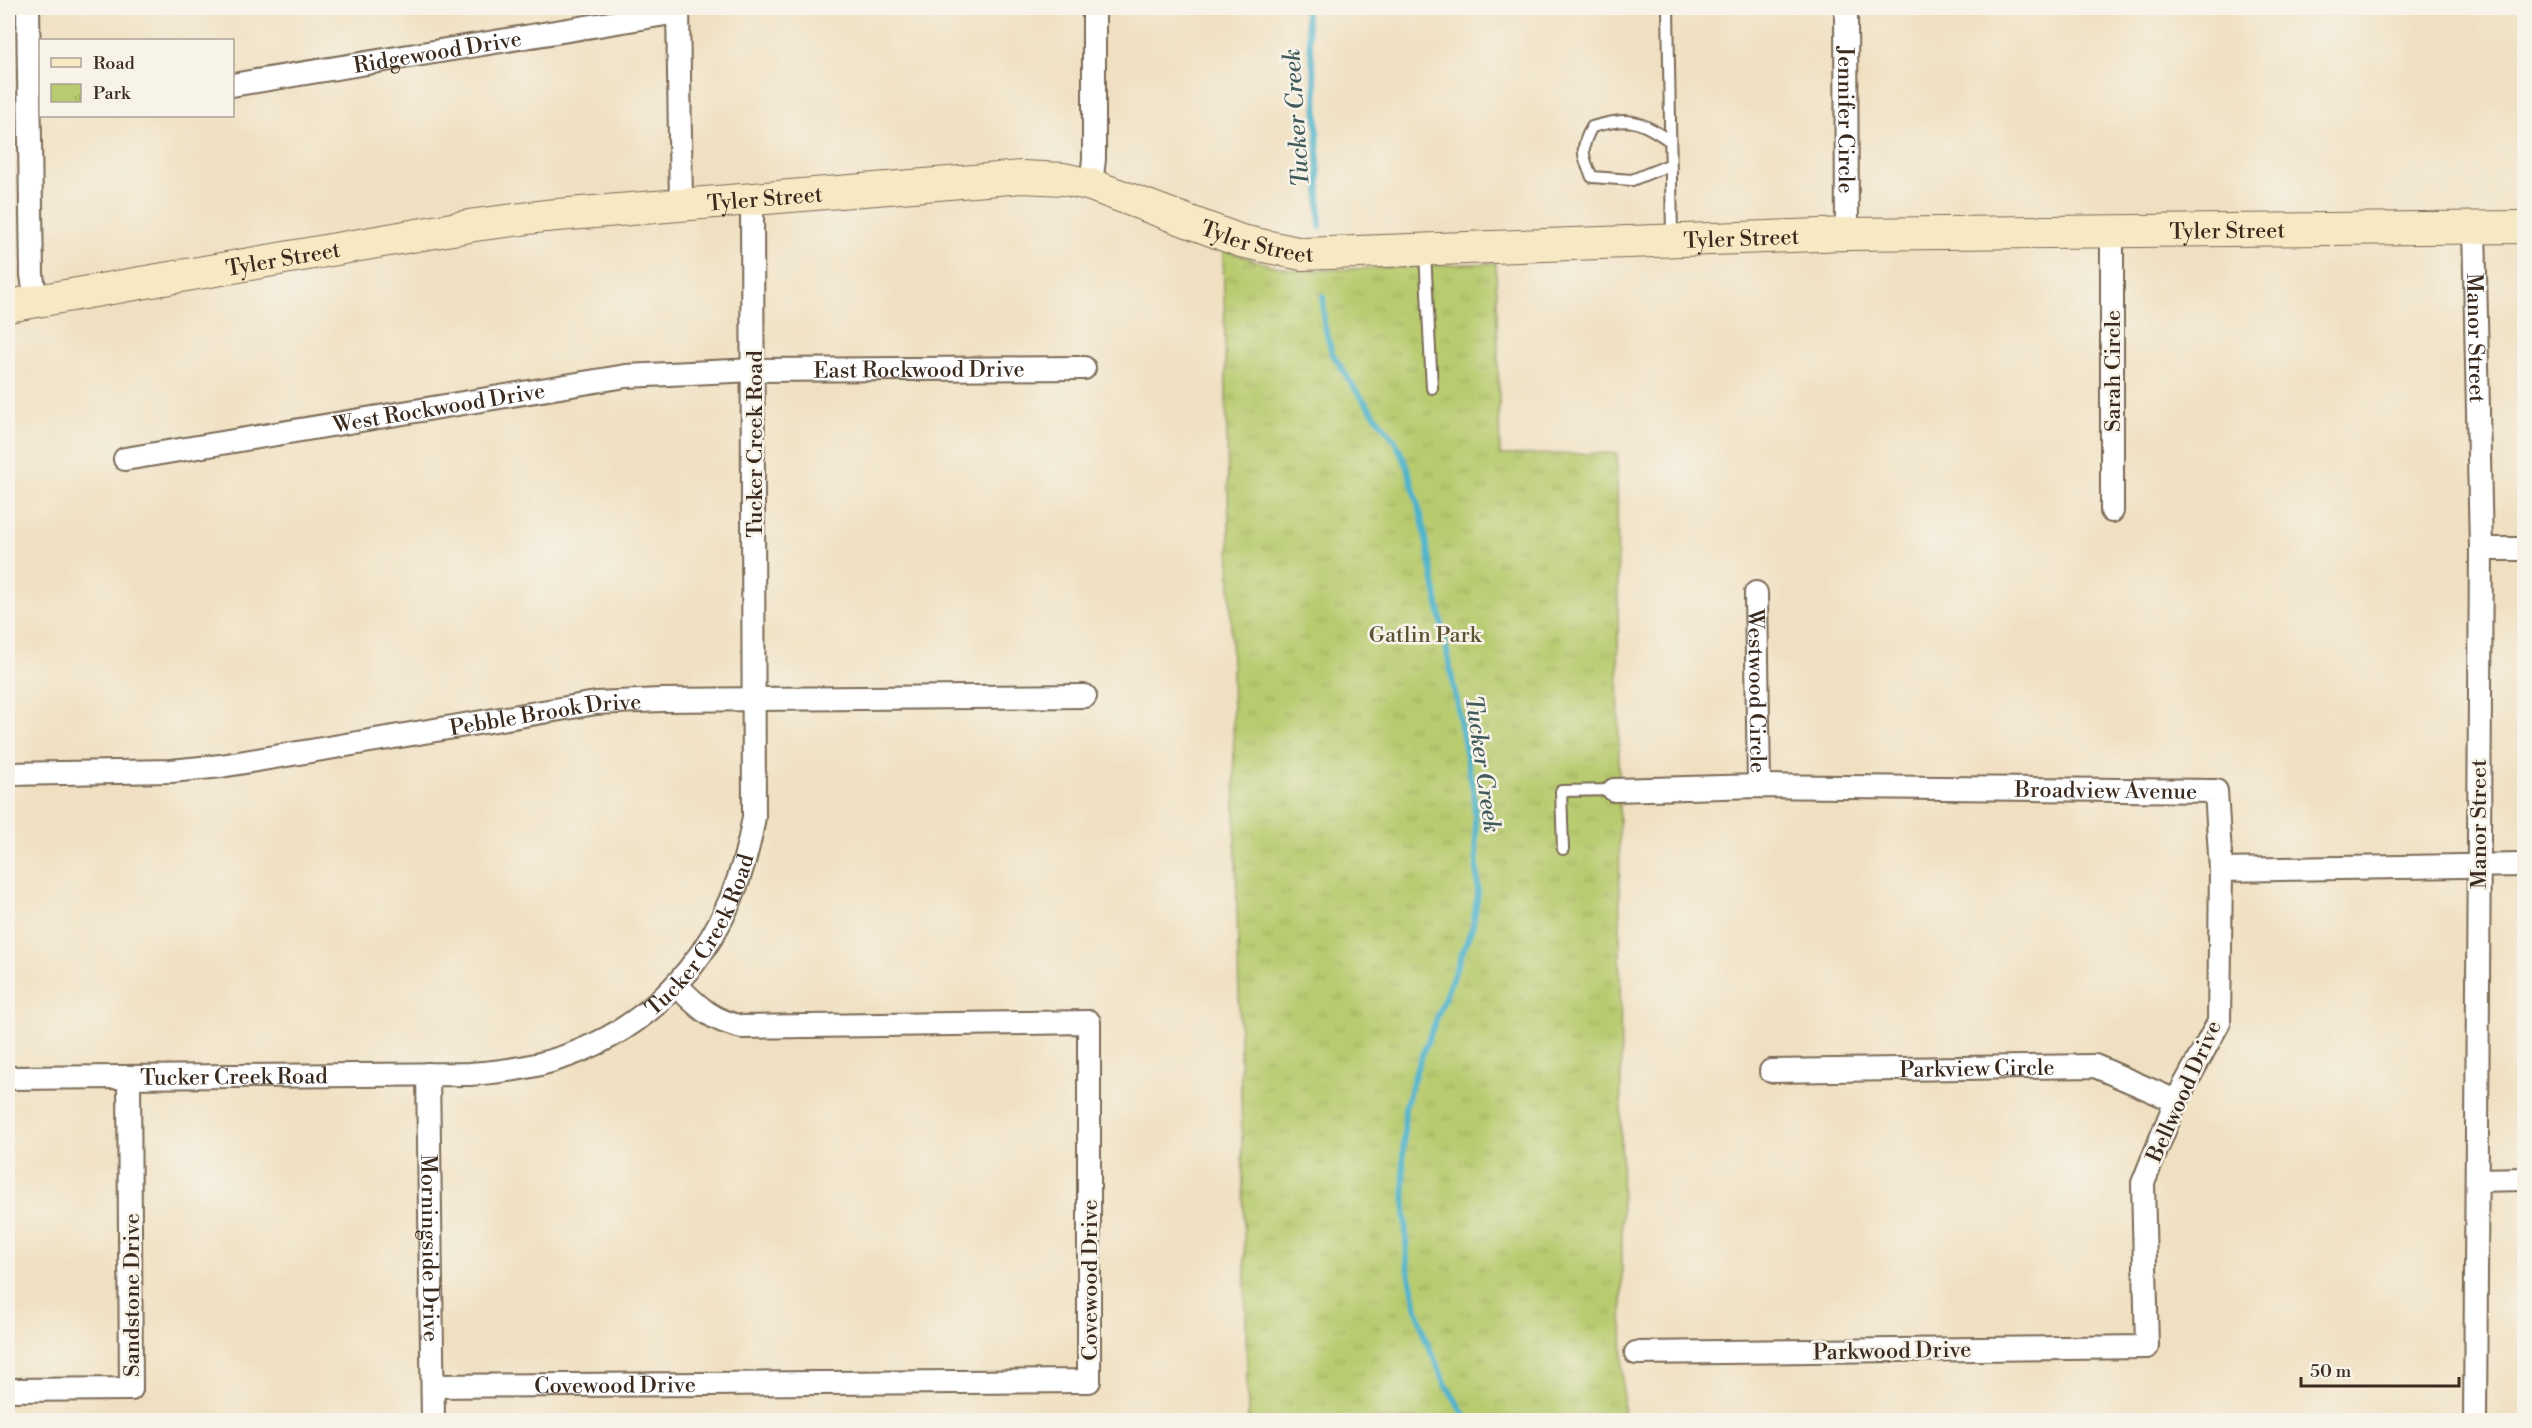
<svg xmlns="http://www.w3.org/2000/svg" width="2532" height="1428" viewBox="0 0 2532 1428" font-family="'Libre Bodoni',serif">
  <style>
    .park { fill: url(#park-tufts); stroke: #7a7a46; stroke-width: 1.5 }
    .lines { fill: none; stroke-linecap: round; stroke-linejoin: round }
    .stream { stroke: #4db3cb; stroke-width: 6 }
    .lane-casing { stroke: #7a6a57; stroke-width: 14 }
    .street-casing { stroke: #7a6a57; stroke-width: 26 }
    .secondary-casing { stroke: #7a6a57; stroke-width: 34 }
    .lane { stroke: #fff; stroke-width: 10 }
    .street { stroke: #fff; stroke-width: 22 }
    .secondary { stroke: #f7e9c3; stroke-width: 32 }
    .labels { text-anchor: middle; stroke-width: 5; stroke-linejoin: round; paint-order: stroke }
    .street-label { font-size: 22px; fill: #3b2a1e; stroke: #f7f3e8 }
    .park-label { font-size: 22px; fill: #5a5232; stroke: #f7f3e8 }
    .water-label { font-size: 24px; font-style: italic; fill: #415a5b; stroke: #f7f3e8 }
  </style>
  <defs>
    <pattern id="park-tufts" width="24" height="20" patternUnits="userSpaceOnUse" patternTransform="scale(1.5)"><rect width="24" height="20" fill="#b8cb6e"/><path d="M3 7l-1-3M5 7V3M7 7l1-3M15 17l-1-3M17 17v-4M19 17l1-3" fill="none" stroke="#9fae5f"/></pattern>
  </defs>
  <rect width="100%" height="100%" fill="#f7f3e8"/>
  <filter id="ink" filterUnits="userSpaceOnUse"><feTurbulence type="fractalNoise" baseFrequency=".0167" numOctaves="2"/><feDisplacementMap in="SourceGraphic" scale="12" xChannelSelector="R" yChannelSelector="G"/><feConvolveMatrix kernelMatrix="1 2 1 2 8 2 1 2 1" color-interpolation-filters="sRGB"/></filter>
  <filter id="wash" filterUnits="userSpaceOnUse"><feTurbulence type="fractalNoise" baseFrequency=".008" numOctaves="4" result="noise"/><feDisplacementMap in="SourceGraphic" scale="24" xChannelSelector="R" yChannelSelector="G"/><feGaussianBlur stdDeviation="1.35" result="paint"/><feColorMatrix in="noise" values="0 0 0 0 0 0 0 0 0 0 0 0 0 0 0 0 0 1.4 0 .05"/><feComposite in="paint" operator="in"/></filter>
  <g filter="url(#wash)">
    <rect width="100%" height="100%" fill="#f0e0c1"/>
    <path class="park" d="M1223 250 1270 265 1300 271 1496 263 1500 455 1617 453 1623 1420H1248Z"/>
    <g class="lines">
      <path class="stream" d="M1305 8 1316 90 1320 227
        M1323 296 1324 324 1332 353 1354 388 1395 441 1407 466 1422 519 1474 795 1478 893 1473 925 1416 1071 1405 1108 1403 1157 1407 1262 1415 1301 1425 1338 1446 1385 1468 1420"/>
    </g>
  </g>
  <g filter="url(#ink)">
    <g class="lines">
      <defs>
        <path id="lane" d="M1668 8 1672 236
          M1669 165 1632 180 1592 177C1582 156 1580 147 1592 127 1630 116 1638 120 1670 141
          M1425 253 1432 388
          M1563 849 1561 791 1614 790"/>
        <g id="street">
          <path d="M28 8 32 275 36 301"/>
          <path d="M678 8 681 204"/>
          <path id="s1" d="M1846 8 1847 234"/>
          <path id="s2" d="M232 85 678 12"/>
          <path d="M1091 185 1094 159V8"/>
          <path id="s3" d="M2474 227 2481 549 2475 1420"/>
          <path id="s4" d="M125 459 626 376 754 370 1084 368"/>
          <path d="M2112 511V231"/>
          <path d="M2481 549H2524"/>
          <path id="s5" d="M1756 593 1759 786"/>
          <path id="s6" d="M8 774 171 771 221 766 596 703 661 700 1085 696"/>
          <path id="s7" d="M1614 790 1759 786 2216 791 2221 870 2219 1022 2176 1101 2143 1183 2147 1347 1636 1353"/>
          <path d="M2221 870 2524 865"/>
          <path id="s8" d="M1771 1071 2095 1066 2176 1101"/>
          <path id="s9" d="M428 1074 433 1420"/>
          <path id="s10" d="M8 1078 470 1074C497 1072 525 1069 551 1061 667 1027 735 933 754 817L752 199"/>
          <path d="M2477 1180 2524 1179"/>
          <path id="s11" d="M433 1386 1089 1381V1022L742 1027C710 1020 699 1007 676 985"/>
          <path d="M8 1390 131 1389 129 1077"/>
        </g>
        <g id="secondary">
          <path id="s12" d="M8 306 475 225 545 216 1022 177 1064 179 1091 185 1241 241 1302 254 1847 234 2524 227"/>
        </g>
      </defs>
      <use href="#lane" class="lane-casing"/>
      <use href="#street" class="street-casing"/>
      <use href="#secondary" class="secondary-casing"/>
      <use href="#lane" class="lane"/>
      <use href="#street" class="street"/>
      <use href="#secondary" class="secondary"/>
    </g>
  </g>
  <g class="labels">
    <g class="street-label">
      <text dy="8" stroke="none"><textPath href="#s2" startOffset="208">Ridgewood Drive</textPath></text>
      <text dy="8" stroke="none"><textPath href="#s1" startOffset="112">Jennifer Circle</textPath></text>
      <text dy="8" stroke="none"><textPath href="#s12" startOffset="765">Tyler Street</textPath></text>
      <text dy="8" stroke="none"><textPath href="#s12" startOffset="2241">Tyler Street</textPath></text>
      <text dy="8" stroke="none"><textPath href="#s12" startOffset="1269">Tyler Street</textPath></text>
      <text dy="8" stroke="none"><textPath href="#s12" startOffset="1755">Tyler Street</textPath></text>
      <text dy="8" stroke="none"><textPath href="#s12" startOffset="279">Tyler Street</textPath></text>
      <text dy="8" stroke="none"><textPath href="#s3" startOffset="111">Manor Street</textPath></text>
      <text dy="8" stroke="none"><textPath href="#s4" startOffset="801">East Rockwood Drive</textPath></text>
      <text transform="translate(2112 371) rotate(-90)" y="8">Sarah Circle</text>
      <text dy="8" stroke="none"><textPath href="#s4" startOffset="318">West Rockwood Drive</textPath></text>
      <text transform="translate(754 444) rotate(-90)" y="8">Tucker Creek Road</text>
      <text dy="8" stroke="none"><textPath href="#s5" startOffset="98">Westwood Circle</textPath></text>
      <text dy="8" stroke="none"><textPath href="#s6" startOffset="542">Pebble Brook Drive</textPath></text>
      <text dy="8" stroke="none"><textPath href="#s7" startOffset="492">Broadview Avenue</textPath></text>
      <text transform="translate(2478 824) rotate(-90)" y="8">Manor Street</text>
      <text dy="8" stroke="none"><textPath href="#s10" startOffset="748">Tucker Creek Road</textPath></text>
      <text dy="8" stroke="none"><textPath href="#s8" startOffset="206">Parkview Circle</textPath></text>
      <text dy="8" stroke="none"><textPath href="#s10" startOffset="226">Tucker Creek Road</textPath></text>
      <text transform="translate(2183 1091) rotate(-66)" y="8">Bellwood Drive</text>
      <text dy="8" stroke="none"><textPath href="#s9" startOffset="174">Morningside Drive</textPath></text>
      <text transform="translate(1089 1280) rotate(-90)" y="8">Covewood Drive</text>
      <text transform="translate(131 1295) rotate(-90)" y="8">Sandstone Drive</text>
      <text transform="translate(1892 1350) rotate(-1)" y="8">Parkwood Drive</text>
      <text dy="8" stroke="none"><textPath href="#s11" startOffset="182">Covewood Drive</textPath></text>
    </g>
    <g class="park-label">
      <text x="1425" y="642">Gatlin Park</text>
    </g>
    <g class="water-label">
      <text transform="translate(1296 118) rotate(-94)" y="8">Tucker Creek</text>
      <text transform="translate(1483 764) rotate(82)" y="8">Tucker Creek</text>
    </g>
  </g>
  <rect width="2532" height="1428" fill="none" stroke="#f7f3e8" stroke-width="30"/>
  <rect x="39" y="39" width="195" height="78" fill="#f7f3e8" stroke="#aca397" stroke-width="1.5"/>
  <rect x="51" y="58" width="30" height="9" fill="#f7e9c3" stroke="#aca397" stroke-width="1.5"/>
  <text x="93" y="69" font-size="18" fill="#3b2a1e">Road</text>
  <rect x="51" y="84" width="30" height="18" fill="url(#park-tufts)" stroke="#aca397" stroke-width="1.5"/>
  <text x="93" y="99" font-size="18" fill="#3b2a1e">Park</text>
  <path d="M2301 1377v9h158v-9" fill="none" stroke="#3b2a1e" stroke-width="3"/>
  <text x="2310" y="1377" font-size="18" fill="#3b2a1e" stroke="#f7f3e8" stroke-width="4.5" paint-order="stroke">50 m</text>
</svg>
